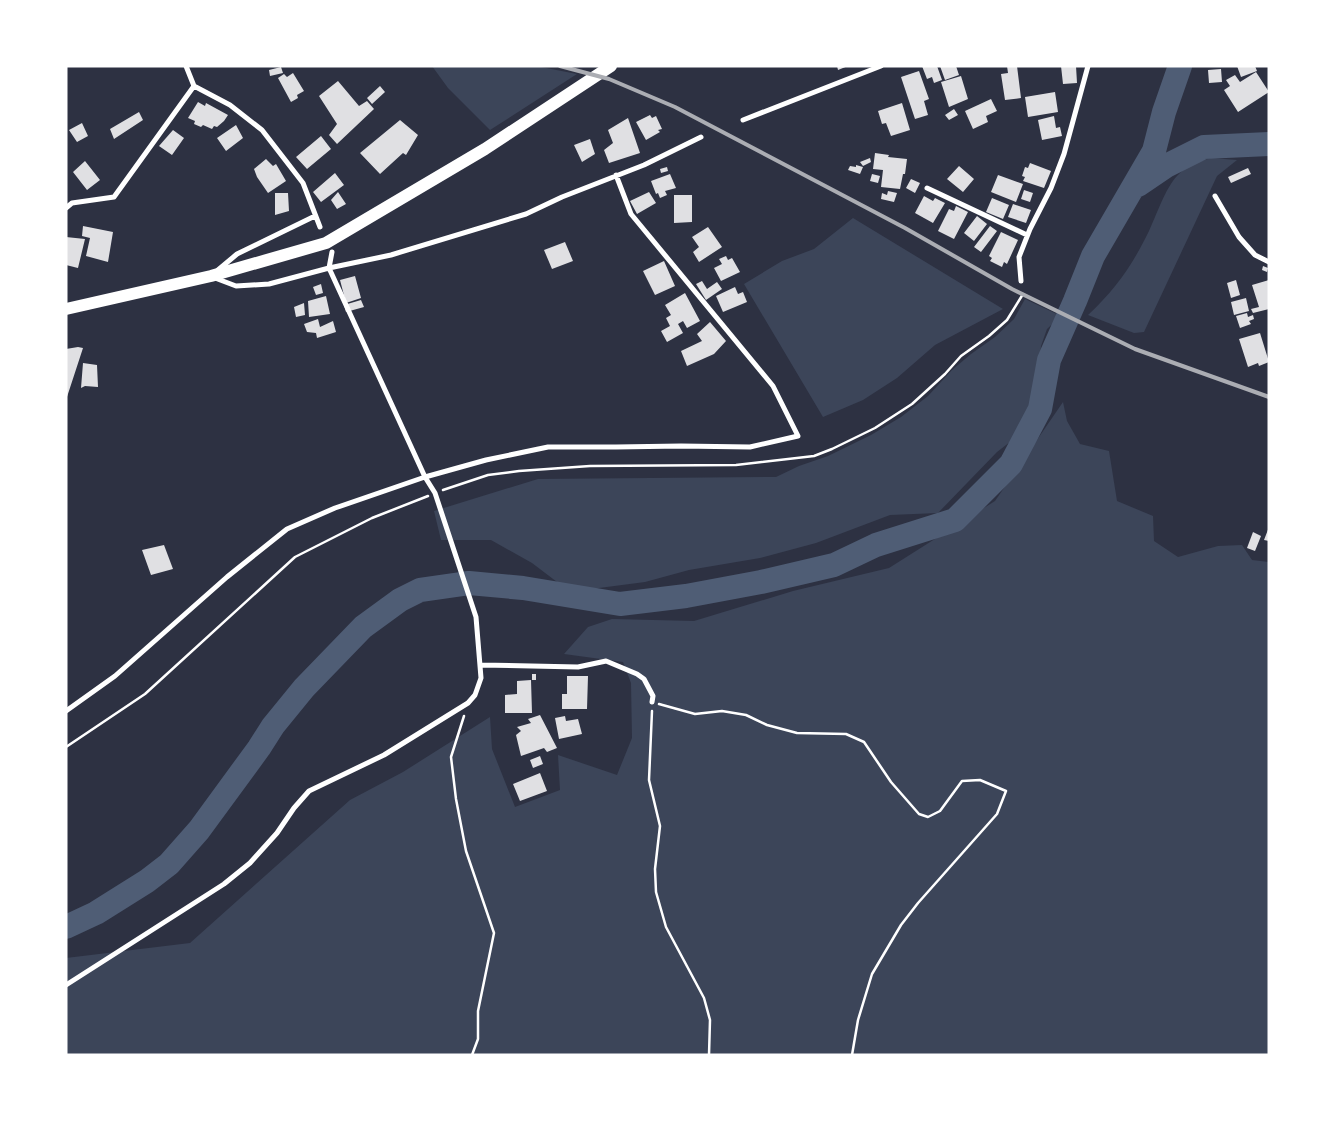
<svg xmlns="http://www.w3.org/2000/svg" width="1335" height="1121" viewBox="0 0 1335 1121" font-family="Cabin,sans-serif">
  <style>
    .green { fill: #3c4559 }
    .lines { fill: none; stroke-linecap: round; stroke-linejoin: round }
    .river { stroke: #4f5d75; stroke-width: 24 }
    .building { fill: #e0e0e3 }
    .path { stroke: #fff; stroke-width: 2.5 }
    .minor { stroke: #fff; stroke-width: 5 }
    .trunk { stroke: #fff; stroke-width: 12 }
    .rail { stroke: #abadb3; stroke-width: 4 }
  </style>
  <rect width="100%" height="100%" fill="#2d3142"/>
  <path class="green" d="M432 66H536L577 74 490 130 448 88Z
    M1211 158 1237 160 1217 176 1144 332 1134 333 1088 315C1116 289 1133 264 1149 231 1156 216 1166 187 1177 176 1186 166 1198 162 1211 158Z
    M853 218 1003 309 935 345 897 378 863 400 823 417 744 284 782 261 814 249Z
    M1025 299 1061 316 1047 329 1041 346 1036 399 1019 435 997 452 938 513 890 515 816 543 760 558 689 570 645 582 576 591 561 585 532 563 491 540H441L434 511 538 479 776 477 799 466 828 456 871 435 901 417 928 396 952 370 971 354 995 337 1014 319Z
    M1063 402 1067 421 1080 444 1109 451 1117 501 1153 516 1154 541 1178 557 1218 546 1242 545 1252 560 1269 562V1055H66V958L190 943 350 800 403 772 490 717 492 749 515 807 560 790 558 755 617 775 632 738 631 683 623 662 564 654 588 627 612 619 694 621 793 591 889 568 995 501Z"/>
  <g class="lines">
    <path class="river" d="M1138 185 1166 166 1204 147 1269 144
      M66 927 96 913 147 881 169 864 199 830 259 748 273 726 304 688 363 627 400 600 420 590 469 583 523 588 620 604 686 596 761 582 834 565 876 545 955 520 1011 464 1040 409 1049 360 1075 301 1093 256 1154 151 1164 112 1180 66"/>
  </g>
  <path class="building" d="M837 66H848L838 70Z
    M922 66H937L942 80 934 83 932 77 927 79Z
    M940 66H956L959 75 945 80Z
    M1007 66H1017L1021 98 1005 100 1001 74 1008 73Z
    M1061 66H1076L1077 83 1063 84Z
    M1237 66H1255L1257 71 1241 77Z
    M281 67 283 73 270 76 269 70Z
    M1221 69 1222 82 1209 83 1208 70Z
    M919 71 929 99 924 101 928 115 915 119 901 77Z
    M1256 72 1269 92 1238 112 1224 90 1230 86 1226 80 1235 75 1240 82Z
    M293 73 304 91 297 95 298 98 291 102 278 78 284 74 287 77Z
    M961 76 968 99 949 107 941 82Z
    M338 81 359 106 367 101 374 109 337 144 329 135 337 124 319 96Z
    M380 86 385 92 372 104 367 98Z
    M1055 92 1058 112 1028 117 1025 97Z
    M991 99 997 111 986 116 988 122 973 129 965 111Z
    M198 102 205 106 206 103 228 115 224 121 217 127 214 126 212 129 203 125 201 127 194 124 195 121 188 118Z
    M902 103 910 130 891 136 886 123 882 124 878 111Z
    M954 109 958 115 949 120 945 115Z
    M139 112 143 120 114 139 110 129Z
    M650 115 652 118 656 116 662 129 658 130 660 132 646 140 636 122Z
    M1054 116 1056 128 1060 127 1062 136 1042 140 1038 120Z
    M628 118 640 153 609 163 604 150 613 143 608 130Z
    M400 120 418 135 406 155 403 153 380 174 360 153Z
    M82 123 88 136 77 142 69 130Z
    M236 125 243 138 226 151 217 138Z
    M173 130 184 138 172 155 159 146Z
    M321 136 331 149 307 169 296 157Z
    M590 139 595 154 582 162 574 145Z
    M875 153 889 155 888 157 907 159 905 174H903L900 189 881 187 883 170 873 169Z
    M870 158 871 162 863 166 860 162Z
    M266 159 273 166 276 164 286 181 268 193 257 177 254 169Z
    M85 161 100 180 87 190 73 172Z
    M1030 163 1051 171 1044 188 1023 181 1025 177 1022 176 1025 167 1028 168Z
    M856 165 863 167 860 174 848 170 850 166 856 167Z
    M959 166 974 179 963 192 947 179Z
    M667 167 668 171 661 173 660 169Z
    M1248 168 1251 174 1231 183 1228 177Z
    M335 173 344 185 321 202 313 192Z
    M670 174 676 188 665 191 667 195 660 198 658 193 656 194 651 181Z
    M872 174 880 176 878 183 870 181Z
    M998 175 1023 184 1016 202 991 192Z
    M911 179 920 183 915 193 906 188Z
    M1024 190 1033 193 1030 202 1021 199Z
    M888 191 897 193 894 202 881 199 882 193 887 195Z
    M338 192 346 204 337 209 331 200Z
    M649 192 656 203 637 214 630 201Z
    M275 193H288L289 211 275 215Z
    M674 195H692V222L674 223Z
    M924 196 933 201 935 198 945 203 933 223 915 213Z
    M992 198 1009 205 1003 219 986 212Z
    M1013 204 1031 210 1026 223 1008 217Z
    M956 206 968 212 954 239 938 231 949 209 954 211Z
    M977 216 987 224 974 241 964 233Z
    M83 226 113 232 108 262 86 256 90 238 82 236Z
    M990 226 997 231 981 252 974 247Z
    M708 227 722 247 699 262 693 252 699 247 692 237Z
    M1001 232 1018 240 1007 264 1004 262 1002 267 990 261 992 258 989 256Z
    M66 237 85 239 78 268 66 265Z
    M565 242 573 261 552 269 544 250Z
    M726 256 728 260 732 258 740 272 721 281 714 268 722 264 719 259Z
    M664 261 675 286 655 295 643 271Z
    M1263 266 1268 268 1267 272 1262 270Z
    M355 276 361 298 346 303 340 280Z
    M1236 280 1240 295 1231 298 1227 283Z
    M1269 280V309L1253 313 1251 309 1259 307 1252 285Z
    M702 281 707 289 717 282 722 289 706 300 696 284Z
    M321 284 323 293 316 295 313 287Z
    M735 287 738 294 743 292 747 302 723 312 716 296Z
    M685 293 700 321 687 328 683 321 678 324 683 333 667 342 661 331 670 326 666 318 671 315 665 305Z
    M326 296 330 314 309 317 308 301Z
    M1246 298 1249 311 1234 315 1231 302Z
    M361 300 364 307 346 312 344 305Z
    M304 303 305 315 296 317 294 307Z
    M1247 313 1248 317 1253 315 1254 319 1249 321 1251 324 1240 328 1236 316Z
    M318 319 320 327 333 321 336 332 317 338 316 333 307 332 304 324Z
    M710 322 726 341 714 354 687 366 681 351 702 341 697 334Z
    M1260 333 1269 362 1259 366 1258 363 1248 367 1239 339Z
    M78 347 83 348 66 400V349Z
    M83 363 97 365 98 387 85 386 81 388Z
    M1269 527V541L1264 540Z
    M1253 532 1261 536 1255 551 1247 548Z
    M164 545 173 569 151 575 142 550Z
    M532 674H536V680H532Z
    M567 676H588L587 709H562V694H567Z
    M531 680 532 713H505V695L517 694V681Z
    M540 715 557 748 547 752 544 748 521 756 516 735 521 731 517 727 531 723 528 719Z
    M565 716 566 721 578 719 582 734 559 739 555 718Z
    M540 756 543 764 533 768 530 760Z
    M540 773 547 791 520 801 513 784Z"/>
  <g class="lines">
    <path class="path" d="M443 490 488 475 519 471 590 466 736 465 814 456 832 449 875 428 912 404 945 374 961 356 989 336 1007 320 1023 294
      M659 704 695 714 722 711 746 715 767 725 797 733 846 734 864 742 891 782 919 814 928 817 940 811 962 781 980 780 1006 791 997 814 918 903 901 925 872 974 858 1020 852 1055
      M652 711 649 780 660 826 655 869 656 892 666 927 704 998 710 1020 709 1055
      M464 716 451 757 456 799 466 851 494 933 478 1011V1039L472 1055
      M66 747 145 694 295 557 372 518 428 496"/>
    <path class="minor" d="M186 66 194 86 230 105 262 130 303 183 320 227
      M743 120 881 66
      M927 188 1027 235
      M1215 196 1239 237 1255 255 1269 262
      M66 208 72 203 114 197 194 86
      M218 270 237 254 315 216
      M215 278 236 286 269 284 329 268 391 255 526 214 562 197 644 165 701 137
      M1021 281 1019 257 1030 229 1051 188 1064 154 1088 66
      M480 665 578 667 606 661 637 674 644 679 653 696 652 702
      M66 711 115 676 227 577 287 529 335 508 425 477 486 460 548 447H616L681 446 750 447 798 436 773 386 631 214 616 175
      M66 985 224 884 250 863 277 833 294 808 309 791 384 755 468 703 475 695 481 678 476 617 435 493 425 477 329 268 332 252"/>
    <path class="trunk" d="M66 309 211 276 326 243 485 149 611 66"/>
    <path class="rail" d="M560 66 609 79 675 107 905 228 1012 289 1135 349 1269 397"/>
  </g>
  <rect width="1335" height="1121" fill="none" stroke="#ffffff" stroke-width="135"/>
</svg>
